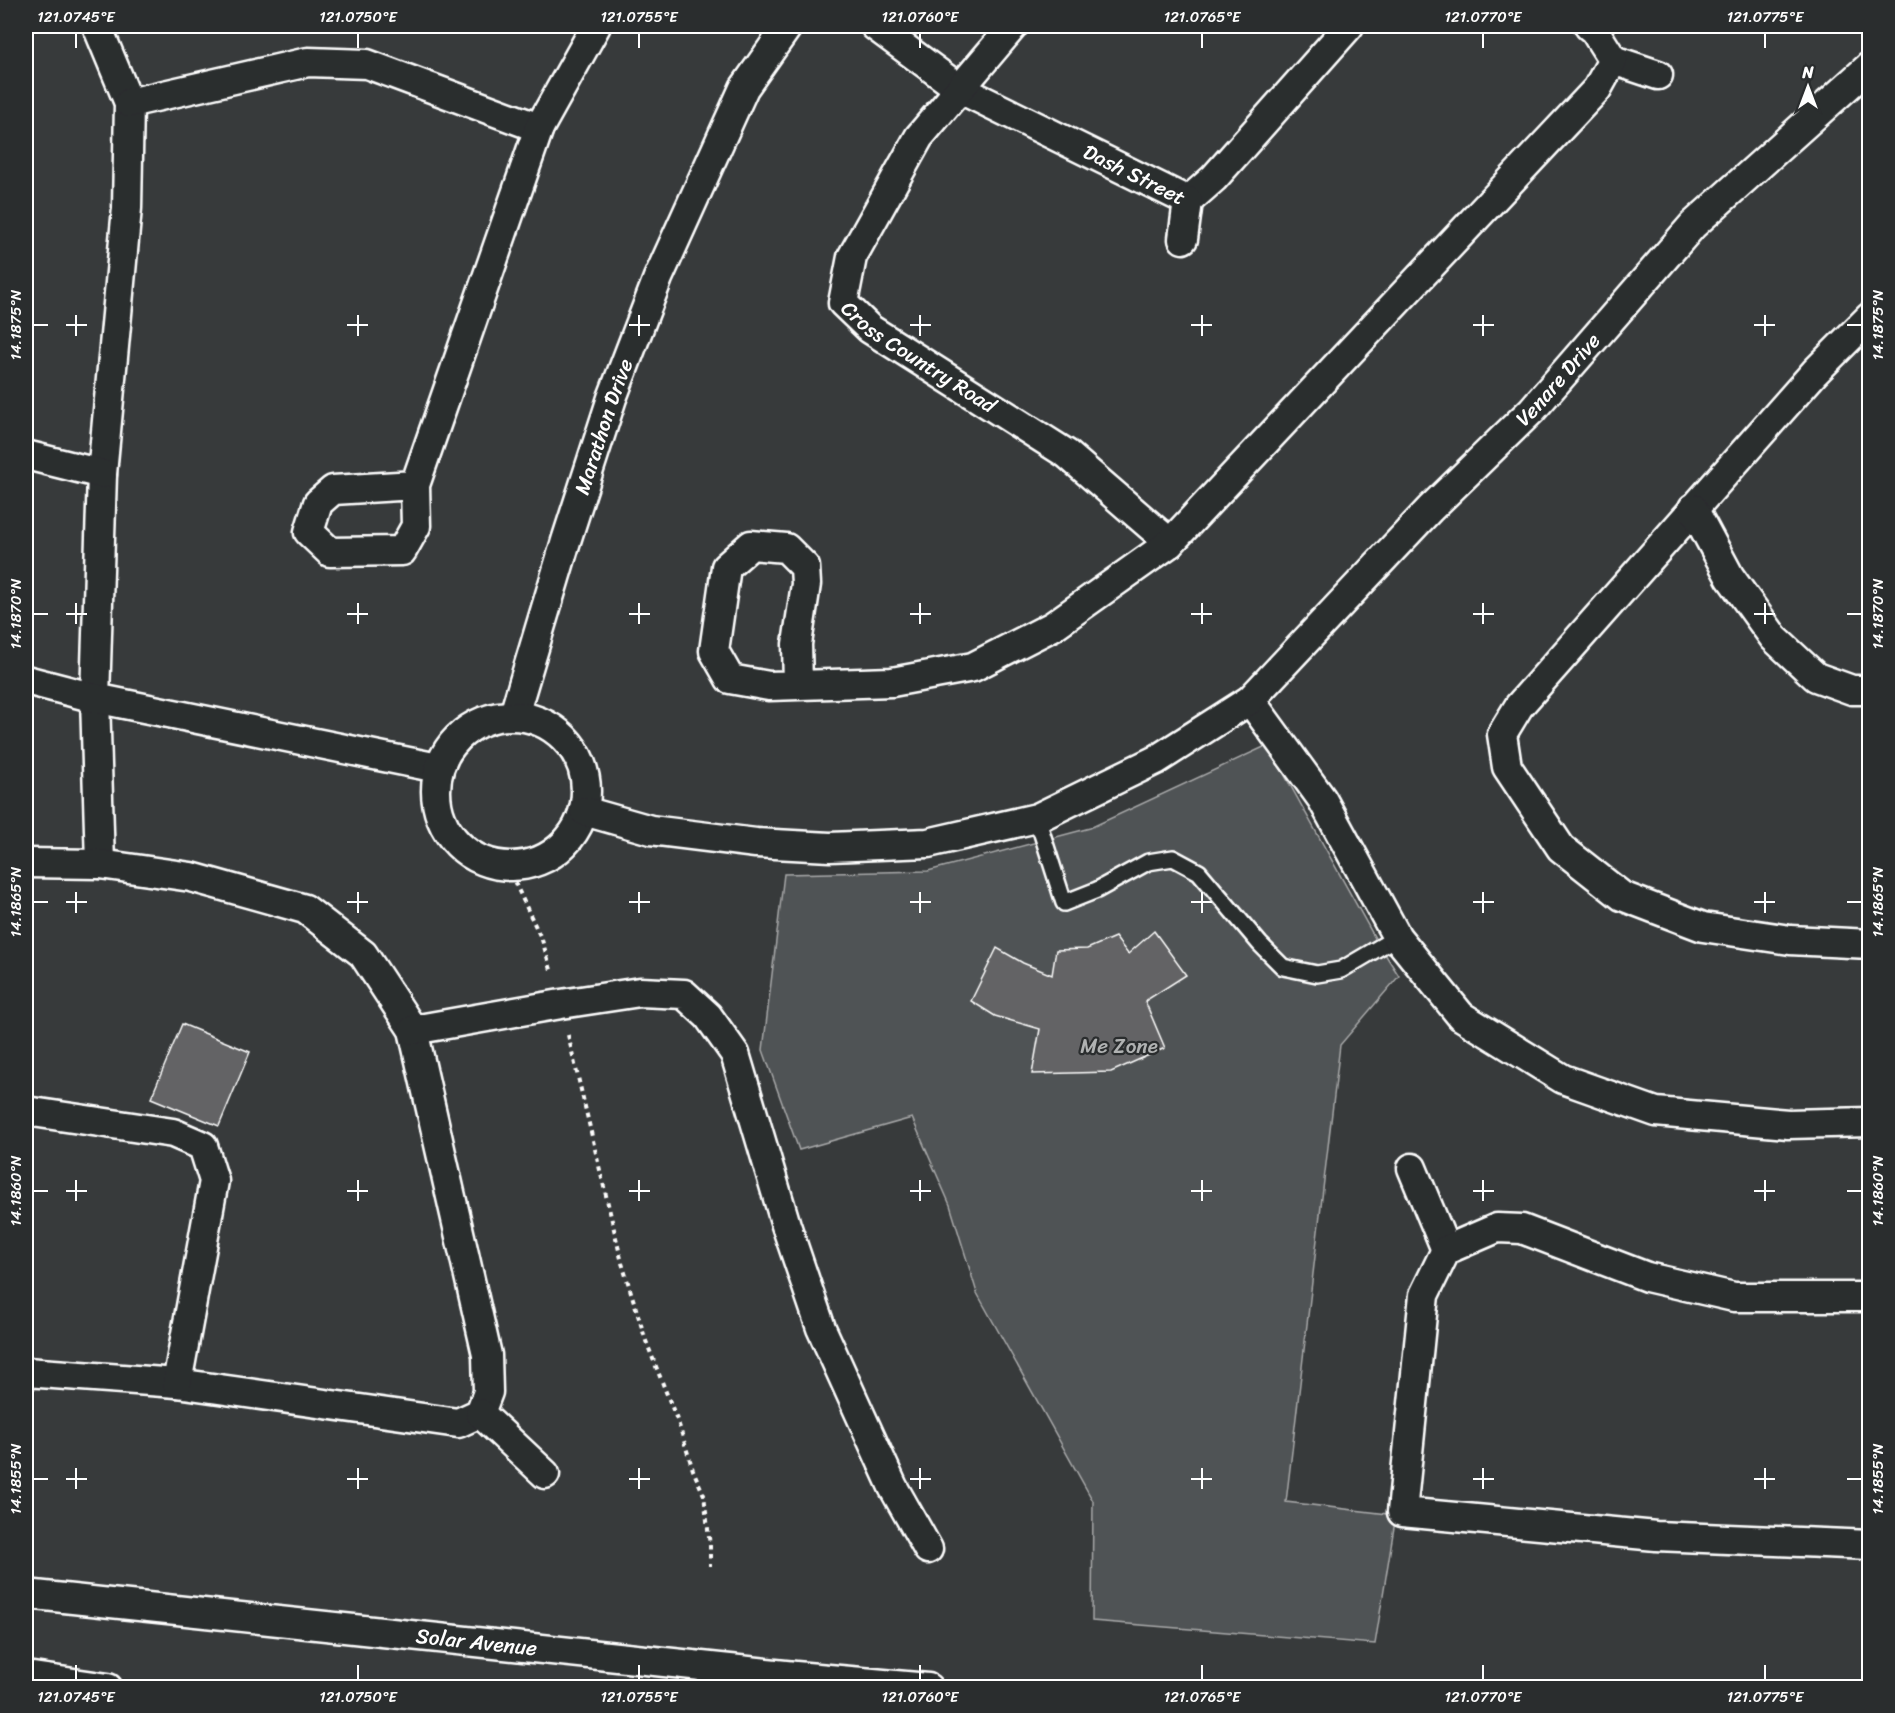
<svg xmlns="http://www.w3.org/2000/svg" width="1895" height="1713" viewBox="0 0 1895 1713" font-family="Sriracha,sans-serif">
  <style>
    .green { fill: #505354; stroke: #a8a9aa; stroke-width: 1.5 }
    .building { fill: #636465; stroke: #fff; stroke-width: 1.5 }
    .lines { fill: none; stroke-linecap: round; stroke-linejoin: round }
    .service-casing { stroke: #fff; stroke-width: 20 }
    .minor-casing { stroke: #fff; stroke-width: 33 }
    .path { stroke: #fff; stroke-width: 4; stroke-dasharray: 4.5 4.5; stroke-linecap: butt }
    .service { stroke: #2a2d2e; stroke-width: 15 }
    .minor { stroke: #2a2d2e; stroke-width: 28 }
    .ticks { fill: none; stroke: #fff; stroke-width: 2 }
    .labels { text-anchor: middle; stroke-width: 4.5; stroke-linejoin: round; paint-order: stroke }
    .street-label { font-size: 21px; fill: #fff; stroke: #2a2d2e }
    .park-label { font-size: 21px; fill: #b0b2b2; stroke: #2a2d2e }
    .neatline { fill: none; stroke: #fff; stroke-width: 2 }
    .ticks-label { font-size: 15px; text-anchor: middle; fill: #fff }
  </style>
  <rect width="100%" height="100%" fill="#373a3b"/>
  <filter id="ink" filterUnits="userSpaceOnUse"><feTurbulence type="fractalNoise" baseFrequency=".0167" numOctaves="2"/><feDisplacementMap in="SourceGraphic" scale="12" xChannelSelector="R" yChannelSelector="G"/><feConvolveMatrix kernelMatrix="1 2 1 2 8 2 1 2 1" color-interpolation-filters="sRGB"/></filter>
  <g filter="url(#ink)">
    <path class="green" d="M1268 745 1375 938 1399 976 1340 1045 1286 1502 1396 1515 1375 1644 1092 1621 1093 1501 977 1293 950 1205 912 1118 799 1150 763 1050 784 874 928 871 1090 828Z"/>
    <path class="building" d="M1154 931 1186 975 1145 1001 1165 1048 1111 1072 1032 1074 1040 1029 995 1016 971 1001 997 948 1023 963 1052 975 1056 950 1087 949 1115 937 1128 954Z
      M182 1024 250 1052 219 1126 151 1098Z"/>
    <g class="lines">
      <defs>
        <path id="service" d="M1037 818 1064 903 1097 890 1148 862 1173 858 1199 872 1260 944 1283 967 1317 974 1341 970 1397 937"/>
        <g id="minor">
          <path d="M97 26 129 103 127 208 102 474 95 698 100 864"/>
          <path id="s1" d="M875 26 960 89 1188 201"/>
          <path id="s2" d="M1013 26 919 137 852 257 843 303 870 329 1067 454 1170 543"/>
          <path d="M1613 60 1658 75"/>
          <path d="M129 103 308 62 367 64 539 128"/>
          <path d="M1188 201 1214 178 1349 26"/>
          <path d="M1183 239 1188 201"/>
          <path d="M1870 317 1815 372 1519 706 1502 734 1507 767 1561 848 1622 896 1703 927 1790 940 1870 944"/>
          <path d="M26 455 102 474"/>
          <path d="M415 485 333 490 318 503 309 532 330 552 402 551 416 526 415 485 539 128 596 26"/>
          <path d="M1693 508 1730 577 1774 638 1816 677 1852 690H1870"/>
          <path d="M26 680 95 698 438 768"/>
          <path d="M798 684 797 644 806 584 805 567 786 548 751 545 726 567 714 651 730 679 769 686 892 682 973 667 1053 626 1170 543 1597 89 1613 60 1594 30 1589 26"/>
          <path d="M1250 700 1322 799 1397 937 1461 1016 1563 1079 1656 1112 1788 1124 1870 1122"/>
          <path id="s3" d="M514 715 566 541 612 398 658 278 744 88 788 26"/>
          <circle cx="511" cy="791" r="75"/>
          <path id="s4" d="M584 811 651 830 756 843 830 847 928 843 1037 818 1156 760 1250 700 1430 509 1532 410 1693 225 1870 66"/>
          <path d="M26 863 100 864 191 877 305 909 363 954 413 1030 487 1355 488 1392 480 1413 458 1423 177 1383 26 1372"/>
          <path d="M413 1030 561 1004 640 992 684 994 708 1016 735 1054 786 1225 821 1328 893 1487 928 1549"/>
          <path d="M26 1111 173 1133 203 1146 214 1181 177 1383"/>
          <path d="M1412 1168 1446 1250"/>
          <path d="M1870 1297H1734L1647 1277 1522 1229 1497 1228 1446 1250 1424 1295 1402 1512 1656 1536 1870 1545"/>
          <path d="M480 1413 545 1474"/>
          <path id="s5" d="M26 1594 795 1676 928 1688"/>
          <path d="M26 1676 108 1688"/>
        </g>
      </defs>
      <use href="#service" class="service-casing"/>
      <use href="#minor" class="minor-casing"/>
      <path class="path" d="M507 866 542 940 552 973
        M568 1035 622 1263 646 1341 679 1425 693 1470 704 1495 710 1546V1566"/>
      <use href="#service" class="service"/>
      <use href="#minor" class="minor"/>
    </g>
  </g>
  <path class="ticks" d="M76 33V48M358 33V48M639 33V48M920 33V48M1202 33V48M1483 33V48M1765 33V48M76 315V336M358 315V336M639 315V336M920 315V336M1202 315V336M1483 315V336M1765 315V336M33 325H48M66 325H87M347 325H368M629 325H650M910 325H931M1191 325H1212M1473 325H1494M1754 325H1775M1847 325H1862M76 603V624M358 603V624M639 603V624M920 603V624M1202 603V624M1483 603V624M1765 603V624M33 614H48M66 614H87M347 614H368M629 614H650M910 614H931M1191 614H1212M1473 614H1494M1754 614H1775M1847 614H1862M76 892V913M358 892V913M639 892V913M920 892V913M1202 892V913M1483 892V913M1765 892V913M33 902H48M66 902H87M347 902H368M629 902H650M910 902H931M1191 902H1212M1473 902H1494M1754 902H1775M1847 902H1862M76 1180V1201M358 1180V1201M639 1180V1201M920 1180V1201M1202 1180V1201M1483 1180V1201M1765 1180V1201M33 1191H48M66 1191H87M347 1191H368M629 1191H650M910 1191H931M1191 1191H1212M1473 1191H1494M1754 1191H1775M1847 1191H1862M76 1468V1489M358 1468V1489M639 1468V1489M920 1468V1489M1202 1468V1489M1483 1468V1489M1765 1468V1489M33 1479H48M66 1479H87M347 1479H368M629 1479H650M910 1479H931M1191 1479H1212M1473 1479H1494M1754 1479H1775M1847 1479H1862M76 1665V1680M358 1665V1680M639 1665V1680M920 1665V1680M1202 1665V1680M1483 1665V1680M1765 1665V1680"/>
  <g class="labels">
    <g class="street-label">
      <text dy="7" stroke="none"><textPath href="#s1" startOffset="300">Dash Street</textPath></text>
      <text dy="7" stroke="none"><textPath href="#s2" startOffset="423">Cross Country Road</textPath></text>
      <text dy="7" stroke="none"><textPath href="#s4" startOffset="1148">Venare Drive</textPath></text>
      <text dy="7" stroke="none"><textPath href="#s3" startOffset="302">Marathon Drive</textPath></text>
      <text dy="7" stroke="none"><textPath href="#s5" startOffset="453">Solar Avenue</textPath></text>
    </g>
    <g class="park-label">
      <text x="1119" y="1053">Me Zone</text>
    </g>
  </g>
  <rect width="1895" height="1713" fill="none" stroke="#2a2d2e" stroke-width="66"/>
  <g transform="translate(1808 87)" stroke="#2a2d2e" stroke-width="4.5" paint-order="stroke">
  <path d="M0-4.5L10 22L0 15L-10 22Z" fill="#ffffff"/>
  <text y="-9" font-size="16" font-weight="bold" text-anchor="middle" fill="#ffffff">N</text>
  </g>
  <rect x="33" y="33" width="1829" height="1647" class="neatline"/>
  <g class="ticks-label">
    <text x="76" y="22">121.0745°E</text>
    <text x="358" y="22">121.0750°E</text>
    <text x="639" y="22">121.0755°E</text>
    <text x="920" y="22">121.0760°E</text>
    <text x="1202" y="22">121.0765°E</text>
    <text x="1483" y="22">121.0770°E</text>
    <text x="1765" y="22">121.0775°E</text>
    <text transform="translate(16 325) rotate(-90)" y="5">14.1875°N</text>
    <text transform="translate(1878 325) rotate(-90)" y="5">14.1875°N</text>
    <text transform="translate(16 614) rotate(-90)" y="5">14.1870°N</text>
    <text transform="translate(1878 614) rotate(-90)" y="5">14.1870°N</text>
    <text transform="translate(16 902) rotate(-90)" y="5">14.1865°N</text>
    <text transform="translate(1878 902) rotate(-90)" y="5">14.1865°N</text>
    <text transform="translate(16 1191) rotate(-90)" y="5">14.1860°N</text>
    <text transform="translate(1878 1191) rotate(-90)" y="5">14.1860°N</text>
    <text transform="translate(16 1479) rotate(-90)" y="5">14.1855°N</text>
    <text transform="translate(1878 1479) rotate(-90)" y="5">14.1855°N</text>
    <text x="76" y="1702">121.0745°E</text>
    <text x="358" y="1702">121.0750°E</text>
    <text x="639" y="1702">121.0755°E</text>
    <text x="920" y="1702">121.0760°E</text>
    <text x="1202" y="1702">121.0765°E</text>
    <text x="1483" y="1702">121.0770°E</text>
    <text x="1765" y="1702">121.0775°E</text>
  </g>
</svg>
